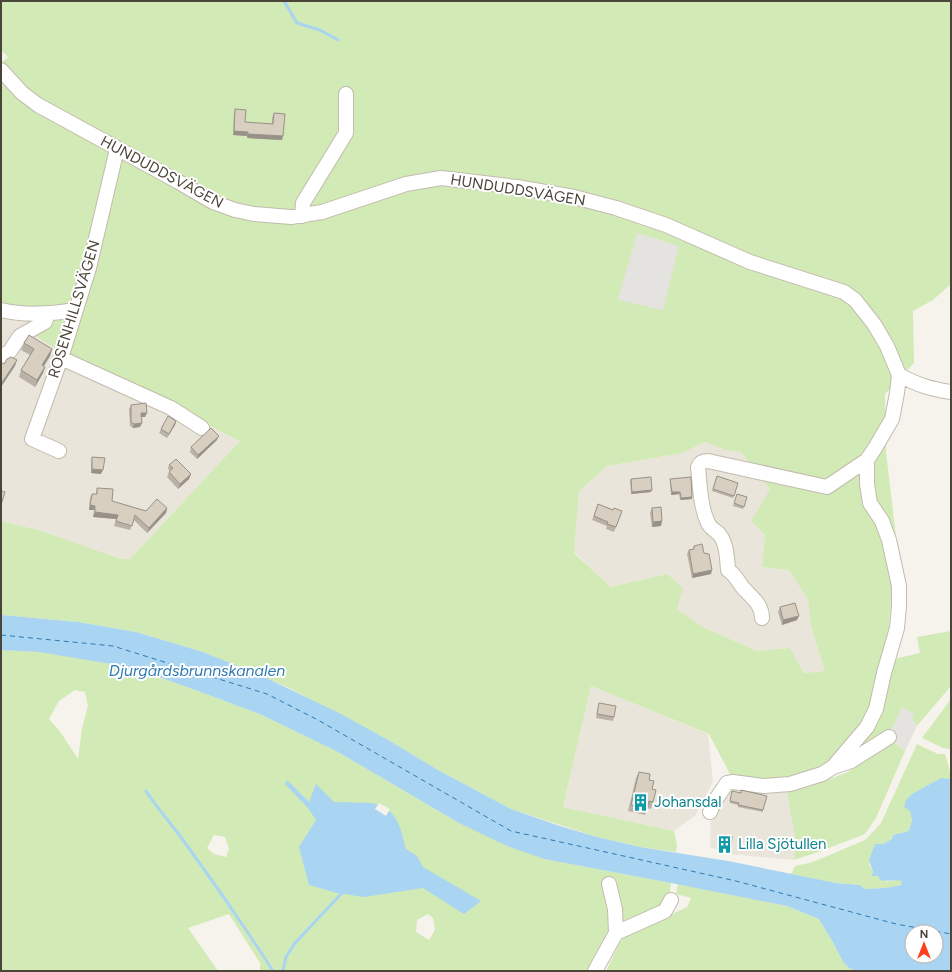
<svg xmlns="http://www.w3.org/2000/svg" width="952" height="972" viewBox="0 0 952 972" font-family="Figtree,sans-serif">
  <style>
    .residential { fill: #eae5da }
    .green { fill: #d2eab5; fill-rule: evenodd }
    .parking { fill: #e5e3e0 }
    .water { fill: #a9d4f2; fill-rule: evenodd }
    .pier { fill: #f6f3ec }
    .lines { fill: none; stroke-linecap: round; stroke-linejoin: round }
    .stream { stroke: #a9d4f2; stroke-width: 3 }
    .ferry { stroke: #2e7ab2; stroke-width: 1; stroke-dasharray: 5 4; stroke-linecap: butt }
    .minor-casing { stroke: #c2bbae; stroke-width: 16 }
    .minor { stroke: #fff; stroke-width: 14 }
    .wall { fill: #bab2a6 }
    .shaded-wall { fill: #979187 }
    .building { fill: #d8cfc1; stroke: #979187 }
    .labels { text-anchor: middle; stroke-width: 4; stroke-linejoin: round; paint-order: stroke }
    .street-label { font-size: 15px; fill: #4b4439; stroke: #fff }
    .culture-label { font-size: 15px; fill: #0d838f; stroke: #fff; text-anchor: start }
    .water-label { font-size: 16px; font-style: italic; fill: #2e7ab2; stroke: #fff }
  </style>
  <rect width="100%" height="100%" fill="#f6f3ec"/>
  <path class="residential" d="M1 302 50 312 58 350 240 441 130 559H121L39 530 1 521Z
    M705 442 726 450 741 452 770 489 751 521 765 535 762 567 789 570 808 600 811 626 825 671 804 673 790 648 757 651 703 627 677 609 667 574 611 587 574 552 579 491 607 466 682 453Z
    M591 686 708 734 713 782 695 816 674 831 563 807Z
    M731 787 786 788 796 842 794 860 730 854 710 847 711 813Z"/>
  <path class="green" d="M1 1H951V284L933 300 913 311 914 363 885 394 886 452 896 537 889 627 868 715 846 748 817 770 793 780 731 776 709 734 591 686 563 807 674 831 677 845 676 852 640 847 597 837 511 809 438 770 390 741 287 687 203 652 136 632 78 622 1 615V521L39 530 121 559H130L240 441 58 350 35 335 49 312 1 302V63L8 57 1 50ZM705 442 726 450 741 452 770 489 751 521 765 535 762 567 789 570 808 600 811 626 825 671 804 673 790 648 757 651 703 627 677 609 683 588 667 574 611 587 574 553 579 491 607 466 682 453Z
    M951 631V686L917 726 902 707 893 728 872 745 846 757 894 659 920 653 917 637Z
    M1 650 39 652 69 656 111 664 156 676 209 695 262 715 338 752 459 823 544 859 671 883 670 892 661 905 609 932 588 971H260V963L229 914 188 928 218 971H1ZM75 690 85 692 88 706 82 728 78 759 61 733 49 719 59 701ZM214 835 225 837 229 849 226 857 214 854 207 848ZM428 914 433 918 435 930 429 940 416 932 417 920Z
    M951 699V749L943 748 922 738Z
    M892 740 905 751 876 818 865 834 821 851 794 860 796 842 786 788 818 783 846 773Z
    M917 744 938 754H945L951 775V779L941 778 912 794 910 811 912 820 909 831 893 835 892 839 883 844 869 864 873 872 887 882C893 880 897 879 903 881L901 885 886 888 864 889 860 885 836 883 791 874 795 866 813 862 865 840 881 823Z
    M678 884 787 906 819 919 834 944 843 962 849 968 856 971H606L623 936 656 922 687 907 691 898 676 894Z"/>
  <path class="parking" d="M637 233 679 246 663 310 618 300Z
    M902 707 914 714 912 719 917 726 905 751 889 737Z"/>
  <path class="water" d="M1 615 78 622 136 632 203 652 258 674 339 713 390 741 438 770 511 809 560 826 597 837 640 847 728 861 836 883 860 885 864 889 886 888 901 885 902 881C895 879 888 882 880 880L878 876H872L873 872 869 860 875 844H883L892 839 893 835 909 831 912 820 910 811 904 807 906 800 912 794 941 778 951 779V971H856L849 968 843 962 834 944 819 919 787 906 671 883 544 859 507 846 459 823 338 752 262 715 209 695 156 676 111 664 39 652 1 650ZM912 932H936V956H912Z
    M287 780 309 802 316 784 334 802 371 803C398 808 400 827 406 849L417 856 423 867 481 901 464 914 423 888 364 897 337 893 309 885 299 847 316 820 308 808 285 784Z"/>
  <path class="pier" d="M379 803 390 809 386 816 375 809Z"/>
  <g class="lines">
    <path class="stream" d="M284 1 297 23 320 30 338 40
      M146 791C159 811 175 828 188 847 218 888 246 929 273 971
      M283 971 286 957 295 943 341 894"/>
    <path class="ferry" d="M1 635 113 646 267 694 318 720 511 831 736 881 896 924 951 934"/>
    <defs>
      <path id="minor" d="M1 70 22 93 38 105 177 181 213 202 235 210 254 214 291 217 322 212 406 184 441 178 517 187 574 197 616 208 666 225 750 262 844 292 855 300 874 324 887 346 899 375 897 393 892 419 875 448 867 460V484L870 503 882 521 889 540 899 586V607L897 628 884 673 876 709 867 727 833 767
        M302 216 303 203 346 133V94
        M1 310C25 316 51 314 76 310
        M1 357 10 351 20 336 45 322 48 313
        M61 358 171 408 202 428
        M899 375C918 385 930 389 951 392
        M59 451 32 439 61 358 89 268 117 149
        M762 618C762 605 753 598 744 589 738 582 736 575 728 570 727 558 727 544 719 534 715 530 710 528 708 523 700 506 700 485 698 467 700 462 703 461 708 461L827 487 867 460
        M710 812 714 802 727 783 733 782 764 786 790 784 822 774 833 767 851 761 889 737
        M609 884 615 909 616 933
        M595 971 616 933 665 911 671 900"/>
    </defs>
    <use href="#minor" class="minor-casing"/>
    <use href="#minor" class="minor"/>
  </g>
  <path class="wall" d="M235 109 245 122 272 124V118L274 113 283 136 282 140 247 138V136L233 135 234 113Z
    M24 343 52 349 50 356 44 366 45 367 43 373 35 387 19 377 21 370 30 355 21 350Z
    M131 405 145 417H142L140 427 133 428 130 426 129 409Z
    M176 421 175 425 167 438 159 433 161 429Z
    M217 440 197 459 190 452 191 447Z
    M92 457 101 474 91 473V462Z
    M169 465 191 474 189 479 178 489 167 477 169 472 170 471 168 469Z
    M717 476 738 483 733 498 712 491Z
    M631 479 651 492 631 494 630 481Z
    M670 479 692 499 680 500 679 494 671 495 670 481Z
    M97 488 112 501 146 511 167 508 166 513 147 533 134 520 130 530 114 526 116 519 93 517 94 510H89L90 498 92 494H96Z
    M737 494 747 497 743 509 733 506Z
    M598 504 613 510 622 511 614 532 606 529 607 526 592 520Z
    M652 508 662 521 661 526 652 527 650 513Z
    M694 546 704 553 711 574 692 578 687 554 689 550 693 549Z
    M780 607 797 620 782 625 778 612Z
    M599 703 614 717 613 721 596 718 598 707Z
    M639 772 649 780 652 789 653 802 651 809 647 808 645 815 628 811 636 778Z
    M732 791 763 810V812L738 807V805L730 803Z"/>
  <path class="shaded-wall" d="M234 131 248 132 247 136 233 135Z
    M248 134 283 136 282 140 247 138Z
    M52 349 50 356 40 372 42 365Z
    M17 360 15 366 1 387V384Z
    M45 367 43 373 35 387 37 380Z
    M141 413H147L145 417H140Z
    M176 421 175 425 167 438 169 434Z
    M142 423 140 427 133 428 134 424Z
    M219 436 217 440 197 459 198 455Z
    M92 469 103 470 101 474 91 473Z
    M191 474 189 479 178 489 180 484Z
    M652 490 651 492 631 494 632 492Z
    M672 492H680L679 494 671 495Z
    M692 497V499L680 500 681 498Z
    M90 505 95 506 94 510H89Z
    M167 508 166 513 147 533 149 528Z
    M95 512 118 515 116 519 93 517Z
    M662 521 661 526 652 527 653 522Z
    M712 570 711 574 692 578 693 574Z
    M799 616 797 620 782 625 783 620Z
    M723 846 731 847 730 849 722 848Z"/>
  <path class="building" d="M235 109 246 110 245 122 273 124 274 113 285 114 283 136 248 134V132L234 131Z
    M29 335 52 349 42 365 45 367 37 380 21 370 34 349 24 343Z
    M11 357 17 360 1 384V362L4 364 7 359Z
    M146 403 147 413H141L142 423 134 424 131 422V405Z
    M168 416 176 421 169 434 161 429Z
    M211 428 219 436 198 455 191 447Z
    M92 457 105 458 103 470 92 469Z
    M176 459 191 474 180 484 169 472 173 468 169 465Z
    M717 476 738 483 734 496 713 489Z
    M651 477 652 490 632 492 631 479Z
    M691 477 692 497 681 498 680 492H672L670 479Z
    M97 488 113 489 112 501 146 511 157 499 167 508 149 528 135 515 132 526 116 521 118 515 95 512V506L90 505 92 494H97Z
    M1 491 5 492 2 502H1Z
    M737 494 747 497 744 507 734 503Z
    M598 504 613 510 614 508 622 511 616 527 607 524 608 522 594 516Z
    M661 507 662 521 653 522 652 508Z
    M702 544 704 553 709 554 712 570 693 574 689 550 694 549V546Z
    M795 603 799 616 783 620 780 607Z
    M599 703 616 706 614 717 597 714Z
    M639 772 650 774 649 780 654 781 652 789 656 790 653 802 649 801 647 809 631 805Z
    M741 790 767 796 763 810 738 805 739 803 730 801 732 791 741 793Z
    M724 835 732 836 731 847 723 846Z"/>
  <defs>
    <symbol id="building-bare" viewBox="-9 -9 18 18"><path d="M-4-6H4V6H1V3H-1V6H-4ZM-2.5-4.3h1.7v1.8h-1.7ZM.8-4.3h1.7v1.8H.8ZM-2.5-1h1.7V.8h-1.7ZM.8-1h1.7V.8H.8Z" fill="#0f9aa8" stroke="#fff" stroke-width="2.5" paint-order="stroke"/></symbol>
  </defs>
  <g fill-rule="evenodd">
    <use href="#building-bare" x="628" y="790" width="25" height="25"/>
    <use href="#building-bare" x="712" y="832" width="25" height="25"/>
  </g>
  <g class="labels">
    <g class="street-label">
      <text transform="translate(162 172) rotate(28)" y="5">HUNDUDDSVÄGEN</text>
      <text transform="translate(518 190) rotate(9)" y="5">HUNDUDDSVÄGEN</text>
      <text transform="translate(74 309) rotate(-73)" y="5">ROSENHILLSVÄGEN</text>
    </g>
    <g class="culture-label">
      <text x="654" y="807">Johansdal</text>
      <text x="738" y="849">Lilla Sjötullen</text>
    </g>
    <g class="water-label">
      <text x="197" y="676">Djurgårdsbrunnskanalen</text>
    </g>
  </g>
  <rect width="952" height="972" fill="none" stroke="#4b4439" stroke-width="4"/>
  <g transform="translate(924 944)"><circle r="19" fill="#ffffff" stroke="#b7b4b0"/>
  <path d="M0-3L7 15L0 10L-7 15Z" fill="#fc3f1d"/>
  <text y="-6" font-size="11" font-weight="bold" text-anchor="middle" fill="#4b4439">N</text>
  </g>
</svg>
